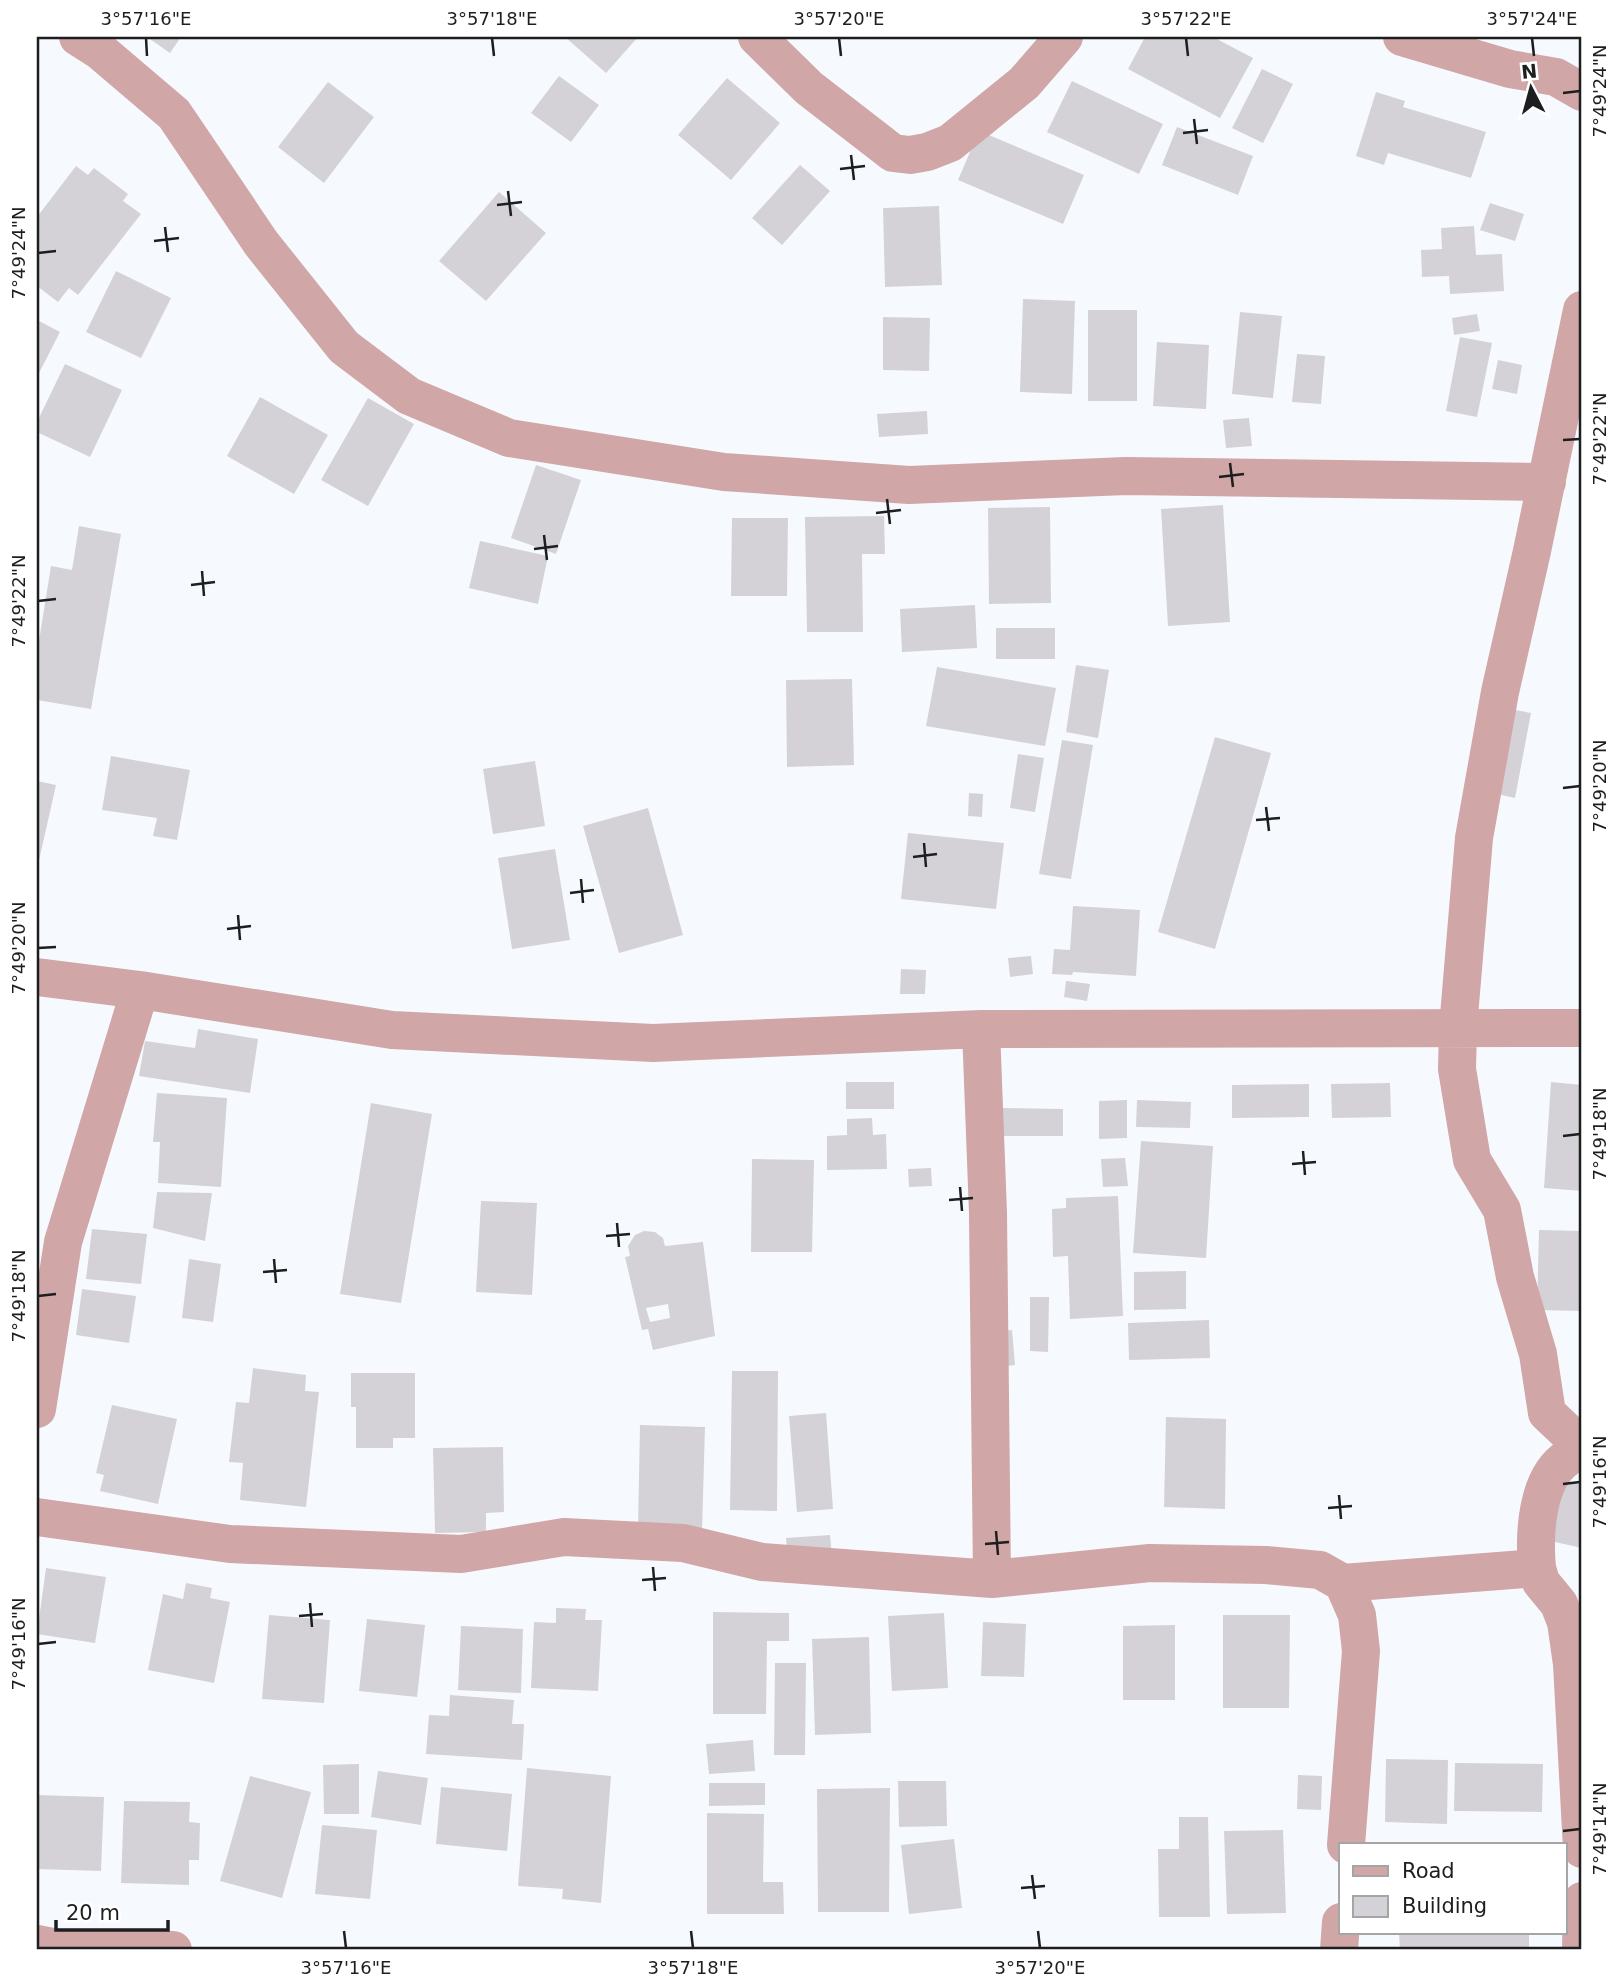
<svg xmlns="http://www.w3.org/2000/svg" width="1619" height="1987" viewBox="0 0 1619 1987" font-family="'DejaVu Sans',sans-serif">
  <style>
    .building { fill: #d4d2d7; fill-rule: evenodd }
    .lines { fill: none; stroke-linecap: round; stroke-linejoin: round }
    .minor { stroke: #d0a6a7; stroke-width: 38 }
    .ticks { fill: none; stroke: #1c1e1f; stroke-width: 2.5 }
    .neatline { fill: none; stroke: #1c1e1f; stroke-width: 2.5 }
    .ticks-label { font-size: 18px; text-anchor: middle; fill: #1c1e1f }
  </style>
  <rect width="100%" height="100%" fill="#f6fafe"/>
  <path class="building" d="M147 37H181L170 53Z
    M565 37H638L606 73Z
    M1145 37H1213L1253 58 1220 118 1128 69Z
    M1262 69 1293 84 1263 143 1232 128Z
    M559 76 599 105 571 142 531 113Z
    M727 78 780 123 731 180 678 135Z
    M1072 81 1163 124 1139 174 1047 132Z
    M328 82 374 117 324 183 278 147Z
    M1376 92 1405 101 1403 107 1486 132 1471 178 1388 153 1384 165 1356 156Z
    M1177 127 1253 156 1238 195 1162 165Z
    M979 131 1084 175 1063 224 958 180Z
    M800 165 830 191 782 245 752 218Z
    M76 166 88 175 94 168 128 194 123 201 141 214 78 295 69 288 58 302 37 286V217Z
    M499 192 546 233 486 301 439 261Z
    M1490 203 1524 214 1515 241 1480 230Z
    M939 206 942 285 885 287 883 208Z
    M1474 226 1476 255 1502 254 1504 291 1450 294 1449 276 1422 277 1421 250 1442 249 1441 228Z
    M116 271 171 298 141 358 86 332Z
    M1023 299 1075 301 1072 394 1020 392Z
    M1088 310H1137V401H1088Z
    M1240 312 1282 316 1273 398 1232 394Z
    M1477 314 1480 331 1454 335 1452 318Z
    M883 317 930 318 929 371 883 370Z
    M37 320 60 332 37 377Z
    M1460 337 1492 343 1477 417 1446 411Z
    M1157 342 1209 345 1206 409 1153 406Z
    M1297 354 1325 356 1321 404 1292 402Z
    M1498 360 1522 365 1517 394 1492 389Z
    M65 364 122 390 90 457 37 432V422Z
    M260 397 328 435 294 494 227 456Z
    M368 398 414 424 368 506 321 480Z
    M927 411 928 434 879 437 877 414Z
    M1249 418 1252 446 1226 448 1223 420Z
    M536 465 581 480 556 554 511 538Z
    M1223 505 1230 622 1168 626 1161 509Z
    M1050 507 1051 603 989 604 988 508Z
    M884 516 885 554H862L863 632H807L805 517Z
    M732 518H788L787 596H731Z
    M79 526 121 534 91 709 37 700V653L51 566 72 570Z
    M480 541 548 556 538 604 469 588Z
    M975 605 977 648 902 652 900 609Z
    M996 628H1055V659H996Z
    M1076 665 1109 670 1098 738 1066 732Z
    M937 667 1056 688 1045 746 926 726Z
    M852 679 854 765 787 767 786 680Z
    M1504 708 1531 713 1515 798 1488 792Z
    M1215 737 1271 753 1215 949 1158 932Z
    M1062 740 1093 745 1071 879 1039 874Z
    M1018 754 1044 758 1035 812 1010 808Z
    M111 756 190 770 177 840 153 836 157 818 102 810Z
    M535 761 545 826 493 834 483 769Z
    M37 781 56 785 38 865H37Z
    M969 793 983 794 982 817 968 816Z
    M648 808 683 935 619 953 583 826Z
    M908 833 1004 843 996 909 901 899Z
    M555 849 570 940 512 949 498 858Z
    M1073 906 1140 910 1136 976 1073 972 1072 975 1052 974 1054 949 1070 950Z
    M1031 956 1033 974 1010 977 1008 958Z
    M901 969 926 970 925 994H900Z
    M1066 981 1090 984 1087 1001 1064 997Z
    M198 1029 258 1039 250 1093 139 1076 145 1041 195 1048Z
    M846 1082H894V1109H846Z
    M1551 1082 1582 1085V1191L1544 1188Z
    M1390 1083 1391 1117 1332 1118 1331 1084Z
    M1309 1084V1117L1232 1118V1085Z
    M157 1093 227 1098 221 1187 158 1183 160 1142H153Z
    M1127 1100V1138L1099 1139V1101Z
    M1137 1100 1191 1102 1190 1128 1136 1127Z
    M371 1103 432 1114 401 1303 340 1294Z
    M1001 1108 1063 1109V1136H1001Z
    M872 1118 873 1135 886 1134 887 1169 827 1170V1136L847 1135V1119Z
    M1141 1141 1213 1146 1206 1258 1133 1253Z
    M1125 1158 1128 1186 1103 1187 1101 1159Z
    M752 1159 814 1160 812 1252H751Z
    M931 1168 932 1186 909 1187 908 1169Z
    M157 1192 212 1193 205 1241 153 1228Z
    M1118 1196 1123 1316 1070 1319 1068 1256 1053 1257 1052 1209 1066 1208V1198Z
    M481 1201 537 1203 532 1295 476 1292Z
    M92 1229 147 1234 141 1284 86 1279Z
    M1539 1230 1582 1231V1311L1537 1310Z
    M644 1231 655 1232 663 1238 665 1246 703 1242 715 1336 653 1350 648 1329 642 1330 625 1257 630 1256 628 1246 635 1235ZM668 1304 670 1318 650 1322 646 1308Z
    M189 1259 221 1264 213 1322 182 1318Z
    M1186 1271V1309L1134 1310V1272Z
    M82 1289 136 1296 129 1343 76 1335Z
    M1030 1297H1049L1048 1352 1030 1351Z
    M1209 1320 1210 1358 1129 1360 1128 1323Z
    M1012 1330 1015 1365 997 1367 995 1332Z
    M253 1368 306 1375 305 1391 319 1392 306 1507 240 1500 243 1463 229 1462 236 1402 249 1403Z
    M732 1371H778L777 1511 730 1510Z
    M351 1373H415V1438H393V1448H356V1407H351Z
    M112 1405 177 1419 158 1504 100 1491 104 1475 96 1473Z
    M826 1413 833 1509 797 1512 789 1416Z
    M1166 1417 1226 1419 1225 1509 1164 1507Z
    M640 1425 705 1427 702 1531 638 1529Z
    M503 1447 504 1512 486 1513V1532L435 1533 433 1448Z
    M1559 1480 1582 1485V1548L1546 1540Z
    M830 1535 832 1557 788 1561 786 1538Z
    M46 1568 106 1577 95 1643 37 1634Z
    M186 1583 212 1588 210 1598 230 1602 214 1683 148 1670 163 1594 183 1599Z
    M556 1608 586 1609 585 1620H602L598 1691 531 1688 534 1622 556 1623Z
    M713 1612 789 1613V1641H767L766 1714H713Z
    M944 1613 948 1688 892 1691 888 1616Z
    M269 1615 330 1620 324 1703 262 1699Z
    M1223 1615H1290L1289 1708H1223Z
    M367 1619 425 1625 417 1697 359 1691Z
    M983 1622 1026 1624 1024 1677 981 1676Z
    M1175 1625V1700H1123V1626Z
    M461 1626 523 1629 521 1693 458 1690Z
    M869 1637 871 1733 815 1735 812 1639Z
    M775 1663H806L805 1755H774Z
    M450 1695 514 1700 512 1724H524L522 1760 426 1754 429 1715 449 1716Z
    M753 1740 755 1771 709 1774 706 1744Z
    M1386 1759 1448 1760 1447 1824 1385 1822Z
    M1455 1763 1543 1764 1542 1812 1454 1811Z
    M359 1764V1814H324L323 1765Z
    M527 1768 611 1776 601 1903 562 1899 563 1889 518 1886Z
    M378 1771 428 1778 421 1825 371 1817Z
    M1298 1775 1322 1776 1321 1810 1297 1809Z
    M250 1776 311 1792 282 1898 220 1881Z
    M898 1781H946L947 1826 899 1827Z
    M709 1783H765V1805L709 1806Z
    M441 1787 512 1794 507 1851 436 1844Z
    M890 1788 889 1912H818L817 1789Z
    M37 1795 104 1797 101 1871 37 1869Z
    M124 1801 190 1802 189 1822 200 1823 199 1860H189V1885L121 1883Z
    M707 1813 764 1814 763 1882H783L784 1914H707Z
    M1179 1817H1208L1210 1917H1159L1158 1849H1179Z
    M322 1825 377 1830 370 1899 315 1894Z
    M1283 1830 1286 1913 1227 1914 1224 1831Z
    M954 1839 962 1908 909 1914 901 1845Z
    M1399 1933H1529V1950H1400Z"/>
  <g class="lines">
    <path class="minor" d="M78 37 100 51 174 114 261 243 344 347 409 396 509 438 724 472 909 485 1126 476 1547 482
      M757 37 809 88 893 153 910 155 927 152 950 143 1024 83 1064 37
      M1402 37 1510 69 1556 77 1582 92
      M1582 310 1532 551 1500 692 1474 838 1458 1028 1457 1069 1472 1160 1502 1210 1515 1277 1538 1354 1547 1413 1582 1446
      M37 977 140 990 392 1030 653 1043 981 1029 1582 1028
      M981 1029 988 1213 992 1579 1150 1563 1266 1565 1320 1570 1343 1583 1357 1615 1361 1651 1346 1845
      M37 1409 63 1242 140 990
      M37 1517 230 1544 461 1554 564 1537 683 1543 762 1562 992 1579
      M1537 1568 1541 1582 1559 1604 1566 1622 1572 1664 1582 1849
      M1343 1583 1537 1568C1534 1535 1536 1479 1567 1458 1571 1455 1577 1453 1582 1451
      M37 1944 57 1948 173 1950
      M1339 1950 1341 1922
      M1581 1950 1582 1901"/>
  </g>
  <path class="ticks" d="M146 38 147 56M492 38 494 56M839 38 841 56M1186 38 1188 56M1532 38 1534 56M1563 93 1580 91M1194 119 1197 144M1183 133 1208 130M851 155 854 180M840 169 865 166M508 191 511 216M497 205 522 202M165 227 168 252M154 241 179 238M38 253 56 251M1563 440 1580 439M1230 463 1233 487M1219 477 1244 474M887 499 890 524M876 513 901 510M544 535 547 560M534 549 558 546M202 571 204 596M191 585 215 582M38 601 56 599M1563 788 1580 786M1266 807 1269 831M1256 820 1280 818M924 843 926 867M913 857 937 854M581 879 583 903M570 893 594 890M238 915 240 940M227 929 251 926M38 948 56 947M1563 1136 1580 1134M1303 1151 1305 1175M1292 1164 1316 1162M960 1187 962 1211M949 1200 973 1198M617 1223 619 1247M606 1236 630 1234M274 1259 276 1283M263 1272 287 1270M38 1296 56 1294M1563 1484 1580 1482M1339 1495 1341 1519M1328 1508 1352 1506M996 1531 998 1555M985 1544 1009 1542M653 1567 655 1591M642 1580 666 1578M310 1603 312 1627M299 1616 323 1614M38 1644 56 1642M1563 1831 1580 1829M1032 1875 1035 1899M1021 1888 1045 1886M344 1931 346 1948M691 1931 693 1948M1038 1931 1040 1948"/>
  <rect width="1619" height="1987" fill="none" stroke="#ffffff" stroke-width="77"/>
  <rect x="1339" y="1843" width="228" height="91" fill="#ffffff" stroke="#a4a5a5" stroke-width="2"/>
  <rect x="1353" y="1866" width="35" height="10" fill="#d0a6a7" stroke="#a4a5a5" stroke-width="2"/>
  <text x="1402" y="1878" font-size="21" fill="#1c1e1f">Road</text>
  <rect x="1353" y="1896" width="35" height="21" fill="#d4d2d7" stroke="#a4a5a5" stroke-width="2"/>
  <text x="1402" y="1913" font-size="21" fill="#1c1e1f">Building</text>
  <g transform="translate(1531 88) rotate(354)" stroke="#ffffff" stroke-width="5" paint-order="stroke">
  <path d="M0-5L12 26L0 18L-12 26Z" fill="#1c1e1f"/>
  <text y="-10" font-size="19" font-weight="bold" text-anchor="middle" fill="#1c1e1f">N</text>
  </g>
  <path d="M56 1920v10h112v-10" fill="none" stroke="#1c1e1f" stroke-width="3.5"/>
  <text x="66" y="1920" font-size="21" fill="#1c1e1f" stroke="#ffffff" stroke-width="5" paint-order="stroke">20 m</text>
  <rect x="38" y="38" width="1542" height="1910" class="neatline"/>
  <g class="ticks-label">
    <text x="146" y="25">3°57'16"E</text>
    <text x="492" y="25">3°57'18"E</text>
    <text x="839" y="25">3°57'20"E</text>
    <text x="1186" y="25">3°57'22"E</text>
    <text x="1532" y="25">3°57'24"E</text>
    <text transform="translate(1600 91) rotate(-90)" y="6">7°49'24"N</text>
    <text transform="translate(19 253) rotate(-90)" y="6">7°49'24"N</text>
    <text transform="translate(1600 439) rotate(-90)" y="6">7°49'22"N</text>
    <text transform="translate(19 601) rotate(-90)" y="6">7°49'22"N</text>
    <text transform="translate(1600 786) rotate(-90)" y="6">7°49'20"N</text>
    <text transform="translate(19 948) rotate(-90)" y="6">7°49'20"N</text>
    <text transform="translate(1600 1134) rotate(-90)" y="6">7°49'18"N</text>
    <text transform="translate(19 1296) rotate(-90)" y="6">7°49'18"N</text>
    <text transform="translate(1600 1482) rotate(-90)" y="6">7°49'16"N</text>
    <text transform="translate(19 1644) rotate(-90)" y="6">7°49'16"N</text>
    <text transform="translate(1600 1829) rotate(-90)" y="6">7°49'14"N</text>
    <text x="346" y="1974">3°57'16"E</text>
    <text x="693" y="1974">3°57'18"E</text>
    <text x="1040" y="1974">3°57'20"E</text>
  </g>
</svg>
